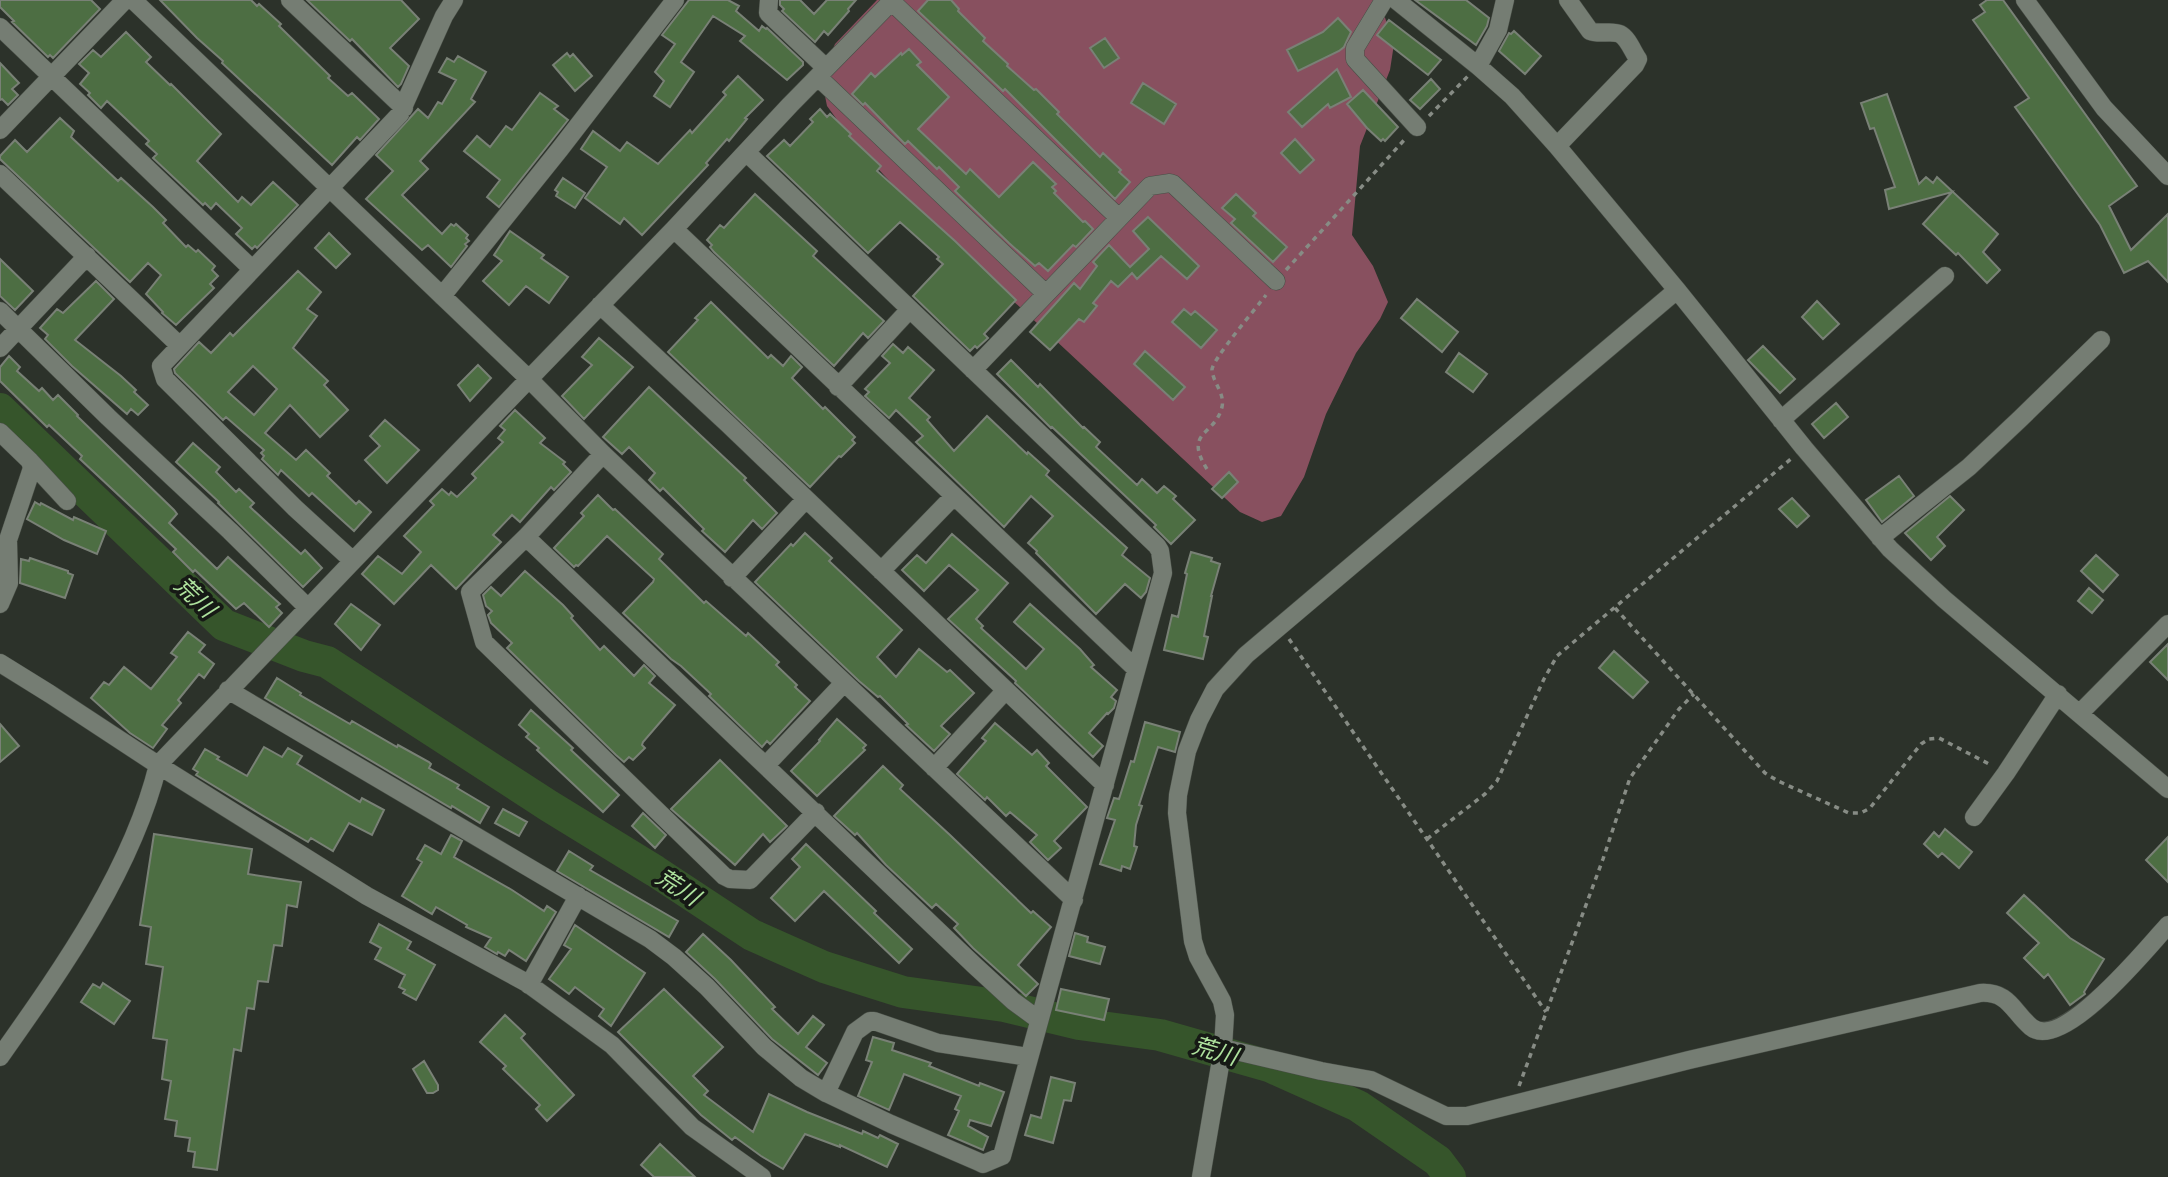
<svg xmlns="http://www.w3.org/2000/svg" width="2168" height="1177" viewBox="0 0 2168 1177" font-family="'Alegreya Sans','Noto Sans JP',sans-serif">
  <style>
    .forest { fill: #88505f }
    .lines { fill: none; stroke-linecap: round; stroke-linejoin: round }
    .river { stroke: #36552b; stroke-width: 32 }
    .building { fill: #4d6e43; stroke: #798176; stroke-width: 2; fill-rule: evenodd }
    .minor-casing { stroke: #484e46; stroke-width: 19 }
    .path { stroke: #878c85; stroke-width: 3.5; stroke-dasharray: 5 5; stroke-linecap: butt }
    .minor { stroke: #757d73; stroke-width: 18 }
    .labels { text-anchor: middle; stroke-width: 7; stroke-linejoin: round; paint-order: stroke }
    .water-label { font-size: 23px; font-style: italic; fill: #afe39e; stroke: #161915 }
  </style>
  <rect width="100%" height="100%" fill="#2c322a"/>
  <path class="forest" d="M877 0H1379L1394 44 1390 70 1360 146 1352 235 1373 266 1388 302 1380 319 1356 353 1326 414 1304 477 1281 516 1262 522 1240 512 924 218 855 144 827 106 821 76 835 44Z"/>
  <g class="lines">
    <path class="river" d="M0 409 224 625 304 656 327 662 549 806 655 871 752 935 824 967 903 992 1004 1006 1079 1024 1160 1035 1269 1066 1358 1106 1438 1161 1450 1177"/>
  </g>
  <path class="building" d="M0 0H91L100 9 53 58 50 55 48 57 12 22 14 21 0 7Z
    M160 0H251L257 6 259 4 281 24 279 26 330 76 328 78 348 96 352 93 379 119 360 140 357 137 332 165 222 63 223 61 197 38Z
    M307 0H401L419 19 390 48 409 66 401 84 398 87 352 39 350 41Z
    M689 0H728L739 6 736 11 759 31 762 26 766 29 767 28 803 62V65L787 80 740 41 745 36 713 16 681 62 694 72 670 107 654 96 664 81 655 72 675 44 662 35Z
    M780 0H800L814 14 827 0H856L848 9 849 11 828 35 824 31 815 42 782 11 784 9 780 5Z
    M928 0H951L959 9 958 11 985 38 983 41 1008 64 1007 66 1034 90 1036 89 1059 112 1057 114 1100 157 1103 153 1121 170 1119 172 1130 182 1115 199 1005 89 1003 91 918 11Z
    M1415 0H1466L1489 18 1487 26 1476 45Z
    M1987 0H2003L2137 186 2109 206 2131 250 2168 214V282L2148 261 2124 273 2100 225 2015 107 2029 98 1973 20 1985 12 1980 5Z
    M1338 18 1351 32 1344 47 1339 51 1298 71 1287 50 1323 32Z
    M1389 20 1441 60 1428 75 1377 35Z
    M1514 31 1541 56 1525 74 1499 51 1509 33 1511 34Z
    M126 32 151 57 146 62 170 85 171 84 221 134 197 161 238 202 242 197 251 205 273 182 298 205 257 248 255 246 252 249 236 234 242 228 216 203 211 209 205 203 203 205 153 158 157 154 146 144 149 141 125 118 107 101 101 108 88 95 90 93 80 84 89 73 79 64 93 50 101 57Z
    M1105 38 1119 58 1104 68 1090 48Z
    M909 49 921 62 917 65 949 97 918 129 966 174 970 169 999 197 1033 162 1056 184 1052 187 1056 191 1054 193 1083 222 1085 221 1093 229 1076 247 1073 245 1048 271 1039 263 1035 266 1009 243 955 191 959 187 939 167 937 169 908 141 905 144 865 103 863 105 852 94 871 73 875 77 901 53 902 55Z
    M567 53 570 57 573 54 592 76 575 91 553 65Z
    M458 56 486 72 471 99 475 102 420 161 428 169 402 195 442 234 451 224 454 226 456 224 468 235 466 238 469 241 465 244 467 246 451 267 428 245 422 250 366 199 393 171 376 155 418 109 428 118 438 102 442 104 456 80 439 72 447 58 454 62Z
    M0 63 19 83 12 89 18 95 8 105 2 99 0 100Z
    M1337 69 1351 97 1330 108 1328 104 1302 127 1288 112Z
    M738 76 763 100 745 118 747 119 729 141 727 139 706 163 708 165 642 235 624 218 620 224 585 198 607 167 581 149 593 131 620 151 627 142 658 164 690 130 692 133 726 95 723 92Z
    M1431 79 1440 89 1420 109 1410 100Z
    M1143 83 1176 104 1164 124 1131 103Z
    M1363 90 1398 127 1385 141 1383 139 1381 141 1367 128 1347 104Z
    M540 93 558 106 554 109 568 120 499 207 487 197 500 180 464 151 477 136 490 147 506 126 512 130Z
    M1887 94 1919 184 1926 177 1933 183 1937 177 1998 234 1983 252 2000 270 1987 283 1958 253 1956 255 1923 224 1952 192 1889 209 1885 190 1895 187 1874 128 1870 129 1861 103Z
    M820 109 827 117 830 114 851 134 849 136 881 166 877 171 955 241 1016 300 984 334 988 338 977 348 975 346 970 351 913 296 943 264 937 259 939 257 900 222 868 253 767 156 784 140 790 146 813 122 810 119Z
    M60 118 74 131 71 137 118 181 121 178 153 207 166 220 163 223 186 247 188 245 196 252 198 250 215 266 212 270 218 276 210 284 214 288 176 325 162 313 163 312 146 294 161 275 148 263 130 282 0 159V156L15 140 27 152Z
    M1295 139 1314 160 1300 173 1281 153Z
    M563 178 585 193 575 208 556 196 558 192 555 190Z
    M755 194 817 251 813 256 884 321 868 338 863 333 834 366 714 252 710 247 712 245 707 240 720 225 724 228Z
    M1236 194 1256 213 1253 216 1287 247 1273 262 1231 223 1235 219 1222 208Z
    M1148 217 1199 266 1187 279 1161 256 1137 279 1132 273 1118 287 1111 281 1093 303 1097 306 1084 322 1079 319 1050 350 1030 332 1074 283 1080 289 1097 266 1093 262 1109 245 1130 267 1149 249 1133 231Z
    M510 231 544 255 541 258 568 277 549 303 526 286 509 305 483 281 502 261 494 255Z
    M329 233 350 254 336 268 315 248Z
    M0 259 33 291 15 310 0 296Z
    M298 271 321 292 307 309 317 316 293 348 328 381 324 385 348 410 320 437 290 405 265 433 296 460 306 450 330 473 327 476 356 504 359 501 371 512 354 531 312 493 309 496 281 470 278 475 262 459 264 456 261 453 264 450 226 417 223 420 175 373 174 369 199 342 211 353 230 333 233 336ZM253 366 277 389 254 415 228 392Z
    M96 281 114 299 75 340 121 376 136 390 134 392 148 405 138 415 131 409 127 414 72 366 45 339 48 335 40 328 57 309 63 313Z
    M1417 299 1458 332 1442 352 1401 318Z
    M1817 301 1839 324 1823 339 1802 317Z
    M711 302 768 358 771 355 783 366 791 356 802 367 792 378 823 409 825 407 855 437 852 440 855 443 841 457 839 456 810 487 668 352 698 320 695 318Z
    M1184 309 1191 315 1195 311 1217 330 1201 348 1172 322Z
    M599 338 633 367 584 419 562 396 592 365 582 357Z
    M893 344 903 353 908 347 934 370 909 398 930 417 927 420 954 451 987 416 1027 454 1028 452 1049 471 1046 475 1127 548 1122 555 1150 578 1146 592 1141 598 1125 584 1096 614 1036 553 1037 551 1028 543 1053 516 1031 496 1004 527 916 442 923 436 896 410 889 418 865 396 869 392 865 389 890 363 882 356Z
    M1763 346 1795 379 1780 393 1748 360Z
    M1145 351 1185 387 1173 400 1134 364Z
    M1459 353 1487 374 1473 392 1446 372Z
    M9 356 20 367 17 371 39 391 42 388 53 400 58 395 78 415 77 416 174 510 177 514 169 523 217 569 228 557 280 604 276 607 282 613 269 627 244 603 236 609 195 570 193 572 173 552 176 549 80 459 82 456 49 425 47 427 0 381V367Z
    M1011 360 1038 387 1040 384 1083 428 1084 427 1100 442 1096 447 1137 485 1142 479 1157 493 1164 486 1176 496 1173 499 1195 520 1171 544 1154 527 1156 525 1052 427 1051 428 997 374Z
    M478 365 491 378 470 401 458 385Z
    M649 387 746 478 744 480 777 513 762 529 753 520 725 552 702 531 704 529 663 488 660 491 649 480 655 473 629 447 622 454 603 437Z
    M1836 403 1848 417 1824 438 1812 424Z
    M515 410 545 438 540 443 565 462 563 464 571 472 554 490 551 487 520 522 512 515 493 535 501 542 456 589 431 565 394 604 362 574 378 556 402 574 421 552 404 536 434 505 430 501 442 489 449 495 451 492 457 497 476 478 472 474 503 442 498 438 505 430 500 426Z
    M385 420 419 450 387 483 365 460 380 446 370 436Z
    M193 443 220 467 216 472 236 492 239 489 254 503 250 507 301 554 305 550 322 568 303 587 218 503 219 502 176 462Z
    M1229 472 1238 482 1222 498 1212 489Z
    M1899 476 1914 496 1882 522 1866 500Z
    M598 495 613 510 615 509 663 554 659 559 704 603 706 601 746 636 748 633 779 662 776 665 797 685 795 687 810 701 770 744 767 741 762 747 709 696 711 694 681 666 671 659 623 613 653 582 654 579 607 536 578 566 576 565 574 567 554 548 584 516 581 513Z
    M1950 496 1964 510 1937 537 1945 546 1931 560 1905 533Z
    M1792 498 1809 516 1797 527 1779 509Z
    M35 502 40 505 41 503 73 520 74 517 106 531 97 554 64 540 27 519Z
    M805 533 832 558 829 561 902 630 877 657 896 677 919 649 947 672 950 670 974 693 941 726 950 734 934 751 906 725 908 724 880 696 878 697 859 681 755 582 791 544 793 546Z
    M952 534 1008 583 976 619 983 626 981 628 1026 669 1044 649 1014 622 1030 604 1080 649 1094 665 1091 667 1117 690 1111 697 1116 701 1114 708 1108 714 1107 713 1089 733 1103 746 1093 757 1015 683 1016 681 948 619 978 590 949 565 924 591 902 570 917 555 926 563Z
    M1191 552 1212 558 1211 561 1220 564 1211 596H1212L1204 636 1208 637 1203 659 1164 650 1172 615 1178 617 1187 574 1185 573Z
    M2096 555 2118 575 2103 592 2081 571Z
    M30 558 68 571V573L73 575 65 598 20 583 21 559 29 561Z
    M525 571 563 605 573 616 571 618 600 650 604 646 634 676 644 665 655 676 649 683 675 705 643 742 642 745 645 748 633 760 629 757 624 762 616 755 507 648 512 643 491 623 488 615 492 611 486 606 483 595 491 587 501 596Z
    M2089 588 2103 600 2092 613 2078 601Z
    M351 604 380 625 361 650 335 624Z
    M188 632 205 645 199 652 214 664 204 678 199 674 178 700 181 703 162 725 167 729 153 748 130 733 91 698 104 682 109 685 124 667 151 689 177 657 171 653Z
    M2168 644V680L2150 662Z
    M1614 651 1648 682 1633 698 1599 668Z
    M277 678 301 693 300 695 350 724 352 721 397 747 398 745 429 762 431 764 429 768 459 785 457 788 489 807 480 823 452 806 451 808 265 698Z
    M531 710 573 748 571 750 619 795 603 812 537 750 539 748 526 737 529 734 519 725Z
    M837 719 866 745 863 748 865 750 817 796 791 771 820 741 819 740Z
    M1145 722 1180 732 1175 752 1158 747 1139 805 1142 806 1136 825 1134 846 1137 847 1130 869 1122 866 1121 871 1100 864 1115 820 1107 818 1114 798 1119 799 1131 761 1134 762Z
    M995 723 1032 755 1037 750 1049 763 1046 766 1087 807 1054 841 1061 848 1048 860 1030 842 1037 835 1010 812 1006 816 987 797 985 800 957 774 986 741 982 738Z
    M0 724 19 746 0 762Z
    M264 747 282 757 288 748 302 756 297 764 360 802 362 798 384 810 372 835 349 823 333 851 311 838 308 842 265 817 196 775 198 772 193 769 205 749 219 757 217 759 247 776Z
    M720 760 787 826 770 842 763 834 735 865 671 809Z
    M883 766 903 785 900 789 950 835 1031 913 1033 911 1051 927 1018 965 1038 984 1026 996 973 948 954 928 958 924 936 904 932 908 886 865 857 833 855 835 834 816Z
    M503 809 527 822 519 836 495 823Z
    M643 813 666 835 655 848 632 826Z
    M1945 829 1972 852 1959 868 1942 853 1938 857 1924 844 1934 832 1939 837Z
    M154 834 252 849 248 874 301 882 297 907 287 905 282 946 274 945 268 982 258 981 254 1009 247 1008 241 1051 234 1049 217 1170 193 1167 195 1152 188 1151 190 1138 175 1136 177 1121 165 1119 171 1081 162 1079 167 1040 153 1038 163 967 146 964 151 927 140 925Z
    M451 835 462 841 454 857 512 890 544 911 547 906 556 912 526 961 509 950 505 956 498 952 497 954 485 947 491 938 466 927 467 925 436 907 432 914 402 896 422 862 417 859 425 845 441 854Z
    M2168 837V882L2146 860Z
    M806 844 876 911 874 913 912 949 899 963 824 891 795 921 771 898 800 867 792 859Z
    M569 851 593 866 590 870 678 921 669 937 557 871Z
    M2024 895 2070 938 2104 959 2084 992 2085 994 2070 1005 2048 974 2044 978 2024 958 2039 943 2007 913Z
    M379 924 411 942 407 949 435 965 416 1000 403 993 405 990 399 987 405 975 375 959 381 948 370 942Z
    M575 925 645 973 611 1026 599 1016 604 1009 575 987 569 994 549 979 571 949 564 945Z
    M1075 933 1088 937 1087 942 1105 947 1100 964 1069 956Z
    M703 934 731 960 775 1007 772 1009 798 1034 813 1016 824 1025 806 1047 827 1063 818 1075 772 1039 715 979 686 952Z
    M103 983 130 1001 114 1024 81 1002 93 984 100 988Z
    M664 989 723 1047 693 1076 708 1091 704 1095 753 1132 769 1094 807 1112 862 1134 863 1131 878 1138 880 1135 898 1144 887 1167 840 1145V1147L805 1134 783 1169 761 1156 735 1137 732 1140 701 1115 618 1032Z
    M1061 989 1109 999 1104 1020 1056 1010Z
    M505 1015 525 1034 521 1038 574 1095 547 1121 536 1109 540 1105 503 1069 506 1066 480 1042Z
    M873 1037 894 1043 892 1050 931 1063 929 1066 979 1086 980 1083 1004 1092 991 1126 970 1120 968 1126 988 1137 983 1150 948 1135 959 1111 955 1109 961 1096 904 1074 889 1110 858 1096 872 1062 866 1060Z
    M424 1061 438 1085V1090L433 1093H427L413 1069Z
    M1051 1077 1075 1083 1071 1101 1064 1100 1053 1143 1025 1135 1031 1115 1041 1118Z
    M660 1144 695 1177H654L641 1165Z"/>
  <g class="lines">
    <defs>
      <path id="minor" d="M133 0 530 380 603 454 1074 900
        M290 0 404 108
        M769 0 768 13 826 68
        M1384 0 1355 48V59L1417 127
        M1396 0 1478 66 1512 96 1557 146 1677 290 1804 448 1890 549 1944 599 2168 789
        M2025 0 2104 108 2168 176
        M891 1 1118 217
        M0 27 252 269
        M1478 66 1498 30 1505 0
        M818 77 1046 294
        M0 130 125 0
        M1557 146 1635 65 1638 59C1633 52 1628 38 1620 34 1612 30 1599 35 1590 31L1568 0
        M0 174 180 346
        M674 229 1135 668
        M442 296 560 149 675 0
        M600 305 729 425 1105 785
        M0 311 108 417 230 531 308 608
        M0 348 87 256
        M973 370 1150 186 1170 183 1173 184 1276 281
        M838 387 910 309
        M1781 420 1945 276
        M0 432 30 461 32 468 8 540 9 583 0 604
        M603 454 526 537 470 592 484 642 724 876 730 879 750 880 816 812
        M30 461 67 501
        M526 537 974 965 1013 1001 1039 1020
        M1880 538 1969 467 2021 418 2101 340
        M353 561 295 508 165 379 161 366 400 114 444 16 454 0
        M881 571 954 496
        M732 578 806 499
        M0 663 50 694 158 765 367 896 527 983 612 1045 692 1127 762 1177
        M228 690 650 939 674 957 707 987 764 1047 801 1078 826 1093 891 1124 979 1162 983 1164 1002 1156 1163 573 1160 551 1157 546 746 152
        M2080 713 2168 624
        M766 765 843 684
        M934 768 1005 691
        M1974 817 2006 773 2058 694
        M529 985 578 896
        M1223 1048 1321 1071 1371 1080 1446 1116H1467L1689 1060 1980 993C2009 991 2013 1012 2031 1027 2062 1053 2149 946 2168 925
        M0 1057C62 969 132 871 158 765L353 561 674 229 790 105 893 0
        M826 1093 855 1032 870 1021H874L938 1043 1028 1057
        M1201 1177 1223 1048 1225 1015 1222 1001 1198 957 1193 941 1177 813 1178 795 1187 751 1199 720 1215 689 1246 655 1677 290"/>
    </defs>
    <use href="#minor" class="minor-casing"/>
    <path class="path" d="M1429 116 1468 76
      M1286 270 1406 138
      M1207 469C1183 431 1215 436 1222 407 1225 393 1213 383 1212 370 1211 361 1257 307 1266 295
      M1615 608 1765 773 1778 781 1849 813H1861L1870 808 1921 744 1929 739 1939 738 1991 765
      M1289 639 1546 1012
      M1427 839 1485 794 1497 781 1544 679 1557 656 1792 458
      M1519 1086 1603 859 1630 778 1679 709 1694 694"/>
    <use href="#minor" class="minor"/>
  </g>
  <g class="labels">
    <g class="water-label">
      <text transform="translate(195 597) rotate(44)" y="8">荒川</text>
      <text transform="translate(678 887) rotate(33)" y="8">荒川</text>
      <text transform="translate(1215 1051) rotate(16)" y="8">荒川</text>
    </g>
  </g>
</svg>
